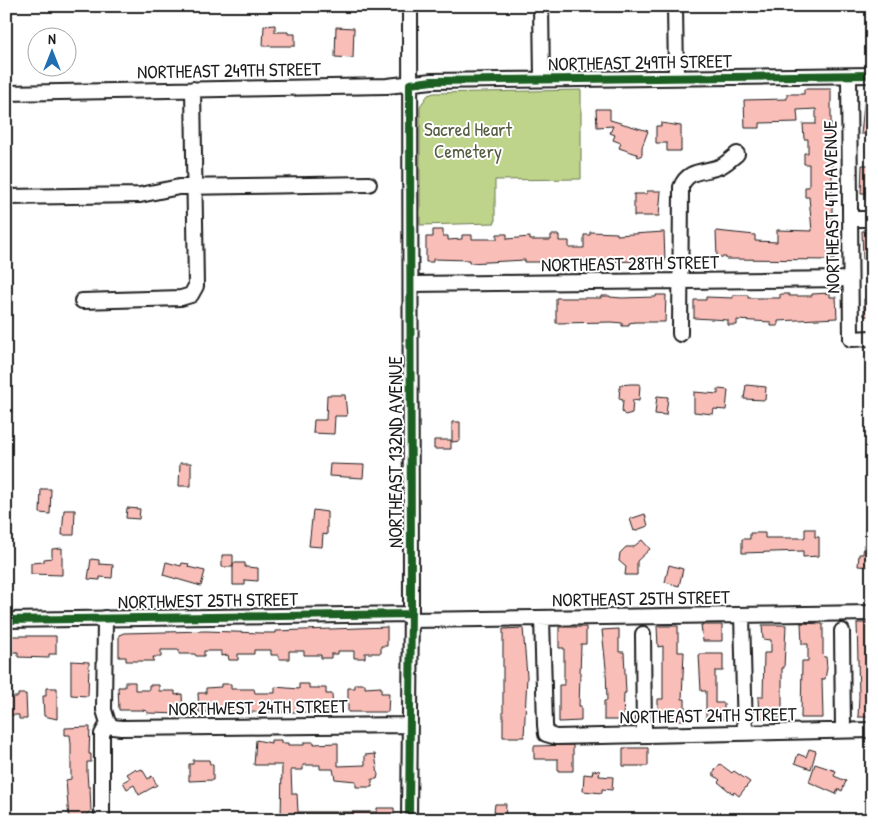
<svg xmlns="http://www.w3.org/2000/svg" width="878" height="826" viewBox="0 0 878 826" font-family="'Patrick Hand',sans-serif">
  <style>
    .green { fill: #bed48a; stroke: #6d7853 }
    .building { fill: #fabeb9; stroke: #1c1c1c }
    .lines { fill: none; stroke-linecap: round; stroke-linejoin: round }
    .minor-casing { stroke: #1c1c1c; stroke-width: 18 }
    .minor { stroke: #fff; stroke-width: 14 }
    .cycleway-casing { stroke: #fff; stroke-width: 11 }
    .cycleway { stroke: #1b5e20; stroke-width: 8 }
    .labels { text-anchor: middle; stroke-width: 4; stroke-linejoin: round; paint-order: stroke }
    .street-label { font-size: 19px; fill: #1c1c1c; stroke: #fff }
    .park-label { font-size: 19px; fill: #555c42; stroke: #fff }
  </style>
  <rect width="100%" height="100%" fill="#fff"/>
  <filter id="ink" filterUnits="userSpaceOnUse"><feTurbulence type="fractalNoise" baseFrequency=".02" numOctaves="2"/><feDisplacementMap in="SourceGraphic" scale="10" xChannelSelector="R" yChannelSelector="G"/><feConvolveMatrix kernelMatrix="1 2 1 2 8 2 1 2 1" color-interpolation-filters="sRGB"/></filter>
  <g filter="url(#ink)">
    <path class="green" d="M581 90V179L495 180V223L420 225V106L428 95 434 93Z"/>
    <path class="building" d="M275 25V32H288V34H295V46H263L264 26Z
      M336 27 354 28 353 58 335 57Z
      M804 89H831V139H834V155H832V252H834V260L726 259V257H717L716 231 755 235V241L777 242V230L812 231 809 197H805V187H809V164H804V153H808V139H804L803 124H816V109L797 110 798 122 760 123V128H745L744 100 787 99V94H804Z
      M865 96H872V134H861Z
      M596 109H610V120L648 131 642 147V155L638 157 637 154 619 148 621 143 613 140 615 135 610 133 613 126 597 127Z
      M661 123 681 126V151H667V143H656V126H661Z
      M862 165H872V193H861Z
      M647 191H661L659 216H634V194H647Z
      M433 230H443V236H448V240L462 239V235H472V239H497V234H507V239L530 237V240H551V235H559V241H569V248H584V235H590V232L617 233V235L664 232 665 261 547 262H525V260L469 263V260L433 259V262H426V237H433Z
      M862 231H872L871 259H863Z
      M830 293V297H836L837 318 778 321V326H771V322L737 320V325H728V320L694 318V300H706V297L733 298V295H748V298H780V294H789V296H812V294Z
      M656 295H666L665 322H635L629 323V326H622V323L612 322 556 323V298H601V296H610V297L622 298 656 297Z
      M864 299H872V316H864Z
      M630 384H640L639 401 633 400 632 413 625 415 622 412 623 400 619 399 620 385Z
      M746 385 766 387 765 400 744 399Z
      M718 389 728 390 726 410 714 409 713 414 694 412V392L718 394Z
      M327 395H345L347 416H335L334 434 313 433 314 420H326Z
      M657 396 668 397 666 415 655 414Z
      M452 422H460V441L452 442Z
      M434 440H451V449H434Z
      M180 463H191V486H179Z
      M330 464 364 465 363 478 329 476Z
      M41 489H51L50 514 40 513Z
      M127 508 140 509 139 519 126 518Z
      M64 510H75L74 535H62Z
      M313 510 327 512V535L323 534 322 547 309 546Z
      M645 514 648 526 634 531 630 519Z
      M805 529H815V537H819V556L803 557V551L742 553V539H750V533H765V538H803L805 537Z
      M642 540 650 549 637 561V575H625L626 567 619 561 620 553 626 547H633Z
      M864 544H872V567L858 566 859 554H863Z
      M62 548V575L31 574V563L44 562V559L52 558V549Z
      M222 555H233V567H222Z
      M91 559 99 560V564L113 565 112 578 100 577V580L88 579Z
      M166 562 181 566 182 563 189 564 188 567 205 571 201 586 163 575Z
      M233 563H245V567L258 568V581L245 580V585H233Z
      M669 565 683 569 679 586 665 582Z
      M801 623 823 624V654L824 657H826L827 668 825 679H822L823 718H801L802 661H808V644H802Z
      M857 623H872V717H858L859 696Z
      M701 625H722V641H703Z
      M762 625H786L784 668H782V718H759L758 697H763L764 653H771V640L763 639Z
      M657 626H678V652H684L682 699H685V720H658V699H663V646L658 647Z
      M387 627V646H381V653H365V658H354V651H338V654H331V658H321V655H304V651H289V659H279V655H271V650H254V654H238V660H229L228 655 221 656V651H204V656H196L195 654H179V650H161V657H153L154 661H126V657H119V635L124 633 206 631 261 633H276V631Z
      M559 627H586V644H581L579 706H581V721L559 722V685H564V648H559Z
      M523 628 527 676 524 737H503V629Z
      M619 629V652H624L626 693H624L623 720H604V701H607L606 668 602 630Z
      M10 636H56V654H49V658L18 657V652H10Z
      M699 654H723V671H715V703H724V719H706V691H701Z
      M71 661 89 662 88 696 71 695Z
      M125 682H135V690H149V685H159V691H175V695L182 694 183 714 147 713V711L142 710H119L118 687H125Z
      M221 684H231V689H254L255 693H275V687L299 689V684H309V688H326V694H332L333 712H199L198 693H206V688L221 687Z
      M355 684H365V688L381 687V693H389L388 712H348V688H355Z
      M46 688H57V719L44 716 43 696H46Z
      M18 694H26L27 719H19V715H10L9 697H18Z
      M90 727 89 754H91V762H87V771L88 787H90L91 811 88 813V820H69L66 780 71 779V744L70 735H65V728Z
      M256 740 271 743V740H281V743H288V745H304V742H314V744L338 743V766L365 765V755L375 754 378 775 377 779H372V787H356V781L335 779 333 769H320V765H303V770H291L292 794H297L298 812H377V808H394V820H281L282 765H254Z
      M573 745V771H558V759H534V746Z
      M623 748H648V766H623Z
      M809 749 816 751 811 769 795 763 798 754 806 757Z
      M193 760H209L210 764H213V780L189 781V764H193Z
      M720 764 732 773 734 771 750 782 739 796 734 792 733 794 718 782 720 780 712 774Z
      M815 764 836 771 834 776 846 781 842 791 838 789 836 794 809 782Z
      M135 769 137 771 142 769 148 779 152 776 157 785 139 795 134 785 127 789 123 782 130 778 127 774Z
      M593 770 600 771 599 776 613 777 612 790 602 789V793L583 791 584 774 592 775Z
      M495 804H506L505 820H493Z"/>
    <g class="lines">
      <defs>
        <path id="minor" d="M541 6 542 79
          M675 6 676 77
          M849 76 851 339 872 338
          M6 93 387 86 432 81 872 75
          M6 197 140 195 179 187 369 184
          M850 219H872
          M411 284 850 279
          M82 301 181 298 191 295 196 286 193 89
          M680 334 681 187C688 168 706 173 721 166 727 163 732 158 737 154
          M742 615 745 733
          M542 618 545 725 546 734 556 737 872 730
          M6 620 411 614
          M411 620 872 613
          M842 631 843 730
          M643 634 644 735
          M108 723 113 727 121 728 409 725
          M102 820V734L108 723 104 710 105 618
          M409 820 411 605 410 6"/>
      </defs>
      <use href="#minor" class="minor-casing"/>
      <use href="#minor" class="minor"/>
      <defs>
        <path id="cycleway" d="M6 620 411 614
          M409 820 411 605 410 84 432 81 872 75"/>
      </defs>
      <use href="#cycleway" class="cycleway-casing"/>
      <use href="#cycleway" class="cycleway"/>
    </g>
  </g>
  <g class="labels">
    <g class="street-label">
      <text transform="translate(640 62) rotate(-1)" y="7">NORTHEAST 249TH STREET</text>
      <text transform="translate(229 70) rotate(-1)" y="7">NORTHEAST 249TH STREET</text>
      <text transform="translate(831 207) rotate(-91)" y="7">NORTHEAST 4TH AVENUE</text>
      <text transform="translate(630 263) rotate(-1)" y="7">NORTHEAST 28TH STREET</text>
      <text transform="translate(395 452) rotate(-90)" y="7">NORTHEAST 132ND AVENUE</text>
      <text transform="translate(641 598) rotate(-1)" y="7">NORTHEAST 25TH STREET</text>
      <text transform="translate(208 600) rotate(-1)" y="7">NORTHWEST 25TH STREET</text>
      <text transform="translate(258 707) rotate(-1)" y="7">NORTHWEST 24TH STREET</text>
      <text transform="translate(708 715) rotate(-1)" y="7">NORTHEAST 24TH STREET</text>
    </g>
    <g class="park-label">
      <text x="468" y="136">Sacred Heart<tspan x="468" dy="22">Cemetery</tspan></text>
    </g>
  </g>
  <rect width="878" height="826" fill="none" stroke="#fff" stroke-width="25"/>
  <rect x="12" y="12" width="853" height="801" fill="none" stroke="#1c1c1c" stroke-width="2" filter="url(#ink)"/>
  <g transform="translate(52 52)"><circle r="24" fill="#ffffff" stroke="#a4a4a4"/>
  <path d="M0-4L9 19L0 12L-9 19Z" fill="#1f6fb2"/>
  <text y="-8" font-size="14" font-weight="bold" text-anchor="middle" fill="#1c1c1c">N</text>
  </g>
</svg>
